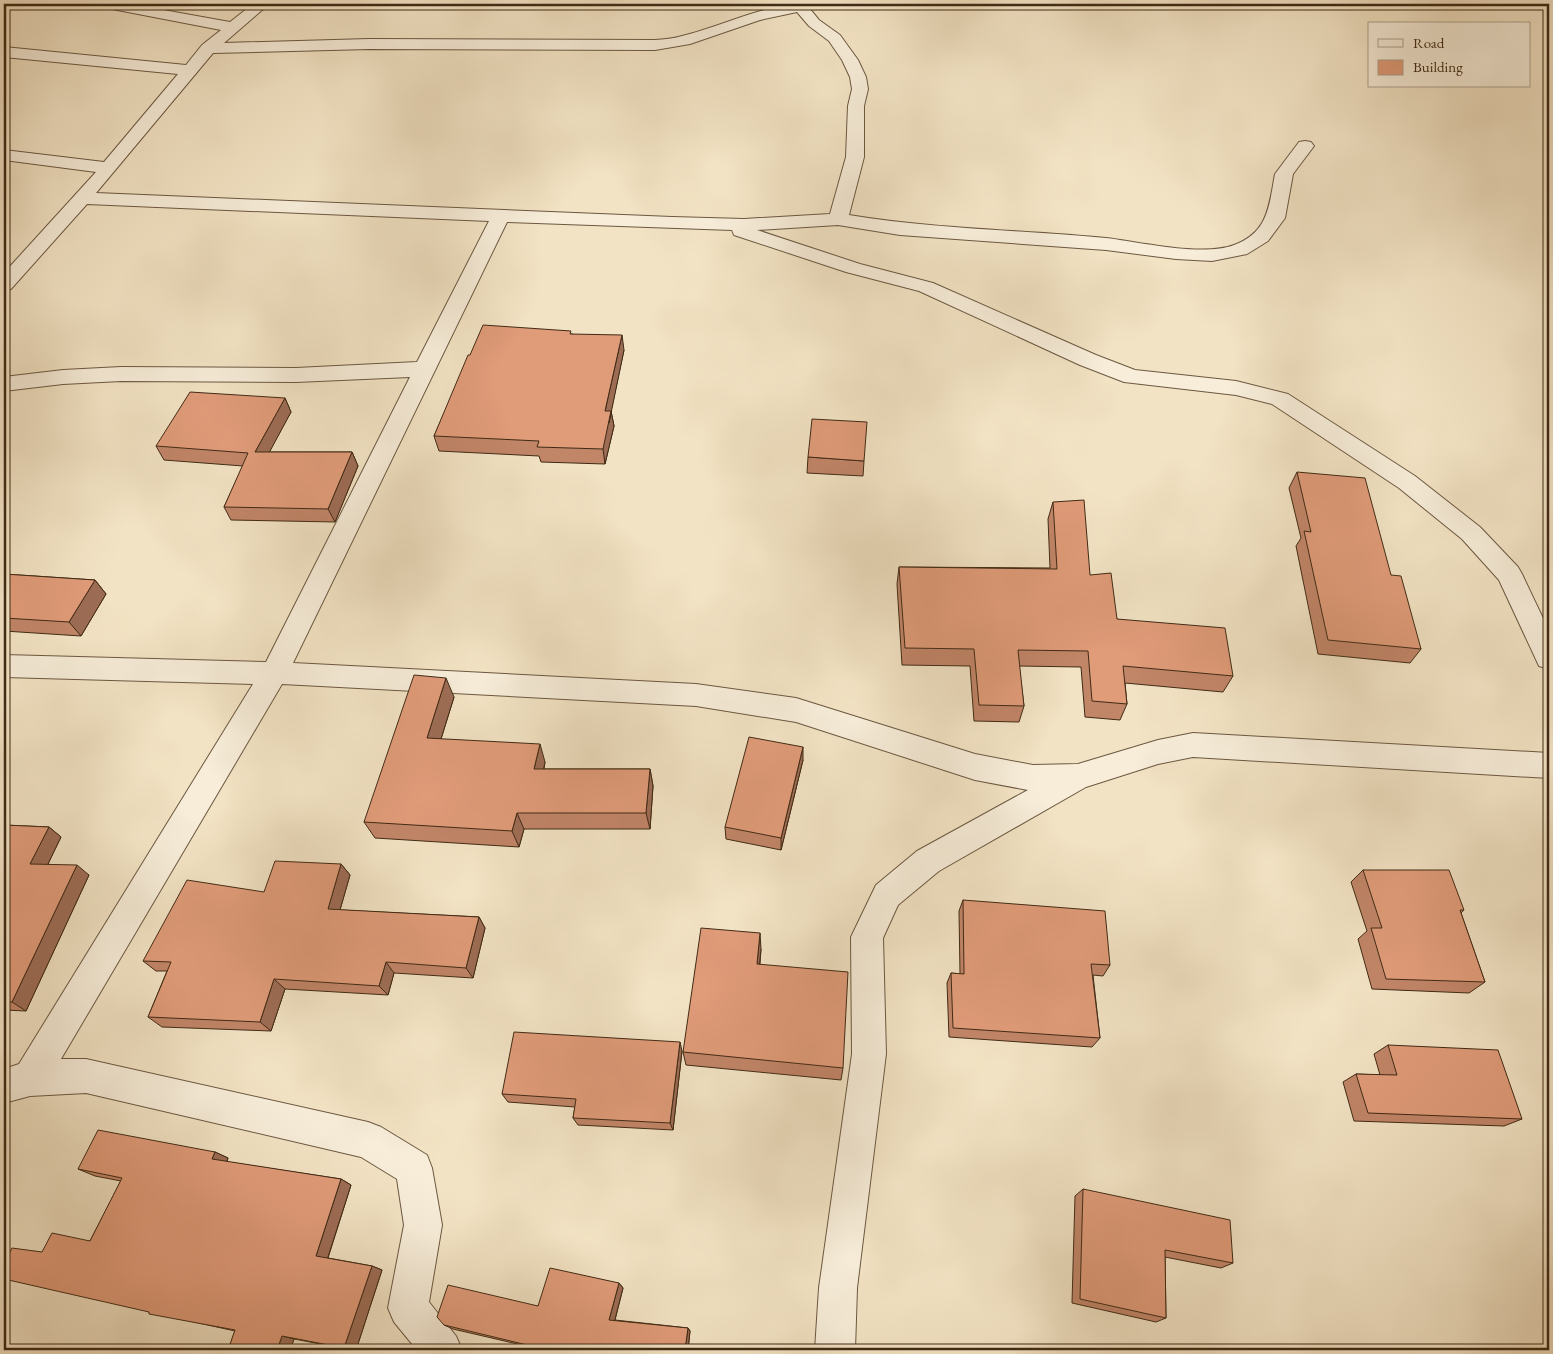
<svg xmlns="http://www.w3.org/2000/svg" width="1553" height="1354" viewBox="0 0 1553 1354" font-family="'EB Garamond',serif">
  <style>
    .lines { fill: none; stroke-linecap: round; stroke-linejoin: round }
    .minor-casing { stroke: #6c5841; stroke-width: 2 }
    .minor { fill: #f7edd9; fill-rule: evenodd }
    .wall { fill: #c18568; stroke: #402a15 }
    .shaded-wall { fill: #9d6c55; stroke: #402a15 }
    .building { fill: #e09b79; stroke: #402a15 }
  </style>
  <rect width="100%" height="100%" fill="#f2e3c4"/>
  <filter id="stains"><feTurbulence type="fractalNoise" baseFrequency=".004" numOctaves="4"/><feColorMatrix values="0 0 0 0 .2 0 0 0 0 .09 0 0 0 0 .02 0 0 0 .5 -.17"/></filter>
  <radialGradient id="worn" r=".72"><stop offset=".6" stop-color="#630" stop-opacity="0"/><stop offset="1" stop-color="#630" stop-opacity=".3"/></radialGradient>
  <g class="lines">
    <defs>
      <path id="minor" d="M100 4H130L230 22 253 4H269L224 43 369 39 655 40C664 39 673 39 682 36 724 26 763 4 806 4L819 20 840 35 858 60 866 77 868 89 864 106V157L849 215C934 229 1020 230 1106 238 1140 242 1203 257 1234 245 1269 232 1269 205 1275 174L1299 142 1305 141 1311 142 1314 146 1293 174 1285 218 1268 241 1247 254 1212 261 1176 259 1106 250 900 235 838 225 757 230 860 264 933 283 1096 355 1135 370 1236 381 1288 394 1415 476 1480 527 1518 567 1522 574 1549 631V669L1539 666 1499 580 1462 539 1399 488 1272 404 1236 395 1124 382 1080 365 919 291 846 272 734 235 732 230 507 222 293 663 696 684 796 698 975 754 1033 765 1078 764 1158 740 1193 733 1549 753V778L1193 757 1158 764 1086 787 939 871 898 905 883 938 886 1054 857 1288 855 1350H815L819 1288 852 1054 851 937 876 885 917 851 1028 790 975 780 796 722 696 706 282 684 61 1059H86L368 1122 381 1127 427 1155 432 1168 442 1225 429 1302 456 1336 462 1350H417L394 1322 388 1308 404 1225 397 1179 361 1157 86 1093 30 1096 4 1103V1069L19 1064 253 684 4 677V655L266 662 410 377 296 382 121 381 63 384 4 391V377L63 370 121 367 296 368 417 362 489 221 87 204 11 289 4 291V273L96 172 4 160V150L104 162 178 74 4 57V47L186 65 202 45 221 30 107 8 102 7ZM797 12 809 26 829 41 842 60 850 77 852 89 848 106 846 157 830 214 744 219 672 217 96 193 213 53 369 49 655 50 690 44 760 20Z"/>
    </defs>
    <use href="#minor" class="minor-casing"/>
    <use href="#minor" class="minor"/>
  </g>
  <path class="wall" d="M572 334 624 350 611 411 614 426 605 464 541 462 539 456 439 451 434 436 470 355Z
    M285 398 291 412 269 452H352L358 466 335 522 231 520 224 507 243 466 164 460 156 446Z
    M808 457 864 461 863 476 807 473Z
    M1297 472 1391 575 1421 649 1410 663 1318 654 1296 546 1301 538 1289 488Z
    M1053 502 1090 575 1117 619 1233 676 1223 692 1125 683 1127 704 1120 720 1085 717 1081 667 1019 666 1024 706 1019 722 974 721 970 666 902 665 897 584 899 567 1050 568 1048 519Z
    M4 574 95 580 106 594 81 636 4 631Z
    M454 697 441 739 545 762 544 769H650L653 786 650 829H524L519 847 375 838 364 822Z
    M803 760 781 850 726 839 725 827Z
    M4 825 49 827 61 837 48 864 89 875 26 1011 4 1010Z
    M341 864 350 875 340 910 479 917 485 928 473 978 394 973 388 995 285 989 271 1031 162 1027 148 1017 167 971H156L143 961 264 892Z
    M1363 870 1464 910 1461 913 1485 982 1469 993 1372 989 1358 939 1367 931 1351 882Z
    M963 900 1110 965 1103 976 1093 975 1100 1038 1092 1047 949 1037 947 983 951 973 960 974 959 911Z
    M761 949 760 964 843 1068 841 1080 686 1065 683 1052Z
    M1388 1045 1522 1119 1504 1126 1354 1121 1343 1082 1356 1074 1380 1075 1374 1054Z
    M682 1051 673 1130 578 1125 573 1118 575 1107 508 1102 502 1094Z
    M215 1152 228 1158 227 1162 341 1179 351 1185 328 1258 372 1266 382 1270 356 1350H352L294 1339 290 1350H228L235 1331 149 1312 42 1252 90 1241 121 1181 95 1176 78 1169Z
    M1083 1189 1233 1263 1221 1268 1165 1257 1166 1318 1156 1322 1072 1303 1075 1196Z
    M619 1283 623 1288 615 1320 688 1328 690 1331 688 1350H543L453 1329 444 1325 538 1306Z"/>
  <path class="shaded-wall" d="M622 335 624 350 609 423 611 411 614 426 605 464 603 449 605 411Z
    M285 398 291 412 262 466 255 452Z
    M352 452 358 466 335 522 328 509Z
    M95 580 106 594 81 636 69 622Z
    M446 678 454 697 436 755 427 738Z
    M540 744 545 762 540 786 534 769Z
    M803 747V760L781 850V838Z
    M650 769 653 786 650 829 646 813Z
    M517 813 524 829 519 847 512 831Z
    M49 827 61 837 43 874 30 864Z
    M341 864 350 875 337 920 328 909Z
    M77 865 89 875 26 1011 12 1002Z
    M479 917 485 928 473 978 466 968Z
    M760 933 761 949 758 979 757 964Z
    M386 962 394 973 388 995 379 986Z
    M274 979 285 989 271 1031 260 1022Z
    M680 1042 682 1051 673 1130 670 1123Z
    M215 1152 228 1158 225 1166 212 1159Z
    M341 1179 351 1185 327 1260 316 1256Z
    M372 1266 382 1270 356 1350 344 1348Z
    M619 1283 623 1288 614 1323 609 1320Z
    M688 1328 690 1331 688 1350H685Z
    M282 1336 294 1339 290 1350H277Z"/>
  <path class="building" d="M483 325 571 331 570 334 622 335 605 411H611L603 449 537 447 539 441 434 436 468 355H470Z
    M190 392 285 398 255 452H352L328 509 224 507 248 453 156 446Z
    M812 419 867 422 864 461 808 457Z
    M1297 472 1365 478 1391 575 1401 576 1421 649 1328 640 1304 531 1311 532Z
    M1084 500 1090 575 1111 573 1117 619 1225 628 1233 676 1123 666 1127 704 1092 701 1088 651 1018 650 1024 706 979 705 974 649 905 648 899 567 1057 569 1053 502Z
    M4 574 95 580 69 622 4 618Z
    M414 675 446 678 427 738 540 744 534 769H650L646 813H517L512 831 364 822Z
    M749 737 803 747 781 838 725 827Z
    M4 825 49 827 30 864 77 865 12 1002H4Z
    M275 861 341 864 328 909 479 917 466 968 386 962 379 986 274 979 260 1022 148 1017 171 962 143 961 187 880 264 892Z
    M1363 870H1449L1464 910H1460L1485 982 1386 979 1371 928H1382Z
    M963 900 1105 911 1110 965 1091 964 1100 1038 953 1028 951 973 964 974Z
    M701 928 760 933 757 964 848 972 843 1068 683 1052Z
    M514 1032 680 1042 670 1123 573 1118 576 1099 502 1094Z
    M1388 1045 1498 1050 1522 1119 1368 1113 1356 1074 1397 1075Z
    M98 1130 215 1152 212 1159 341 1179 316 1256 372 1266 344 1348 282 1336 277 1350H228L235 1330 149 1314V1312L4 1279V1264L12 1248 42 1252 52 1233 90 1241 122 1178 78 1169Z
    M1083 1189 1230 1220 1233 1263 1165 1250 1166 1318 1080 1299Z
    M550 1268 619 1283 609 1320 688 1328 685 1350H548L444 1325 437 1317 448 1285 538 1306Z"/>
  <rect width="1553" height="1354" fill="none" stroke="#f2e3c4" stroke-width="20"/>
  <rect x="5" y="5" width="1543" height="1344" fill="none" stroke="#402a15" stroke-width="2.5"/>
  <rect x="10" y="10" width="1533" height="1334" fill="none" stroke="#402a15"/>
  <rect x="1368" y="22" width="162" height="65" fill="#f7edd9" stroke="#ae9f8b"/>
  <rect x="1378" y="39" width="25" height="8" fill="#f7edd9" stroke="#ae9f8b"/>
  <text x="1413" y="48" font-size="15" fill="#402a15">Road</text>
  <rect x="1378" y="60" width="25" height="15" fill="#e09b79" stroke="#ae9f8b"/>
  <text x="1413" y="72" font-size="15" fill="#402a15">Building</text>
  <rect width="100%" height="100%" filter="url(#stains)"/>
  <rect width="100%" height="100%" fill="url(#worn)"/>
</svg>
